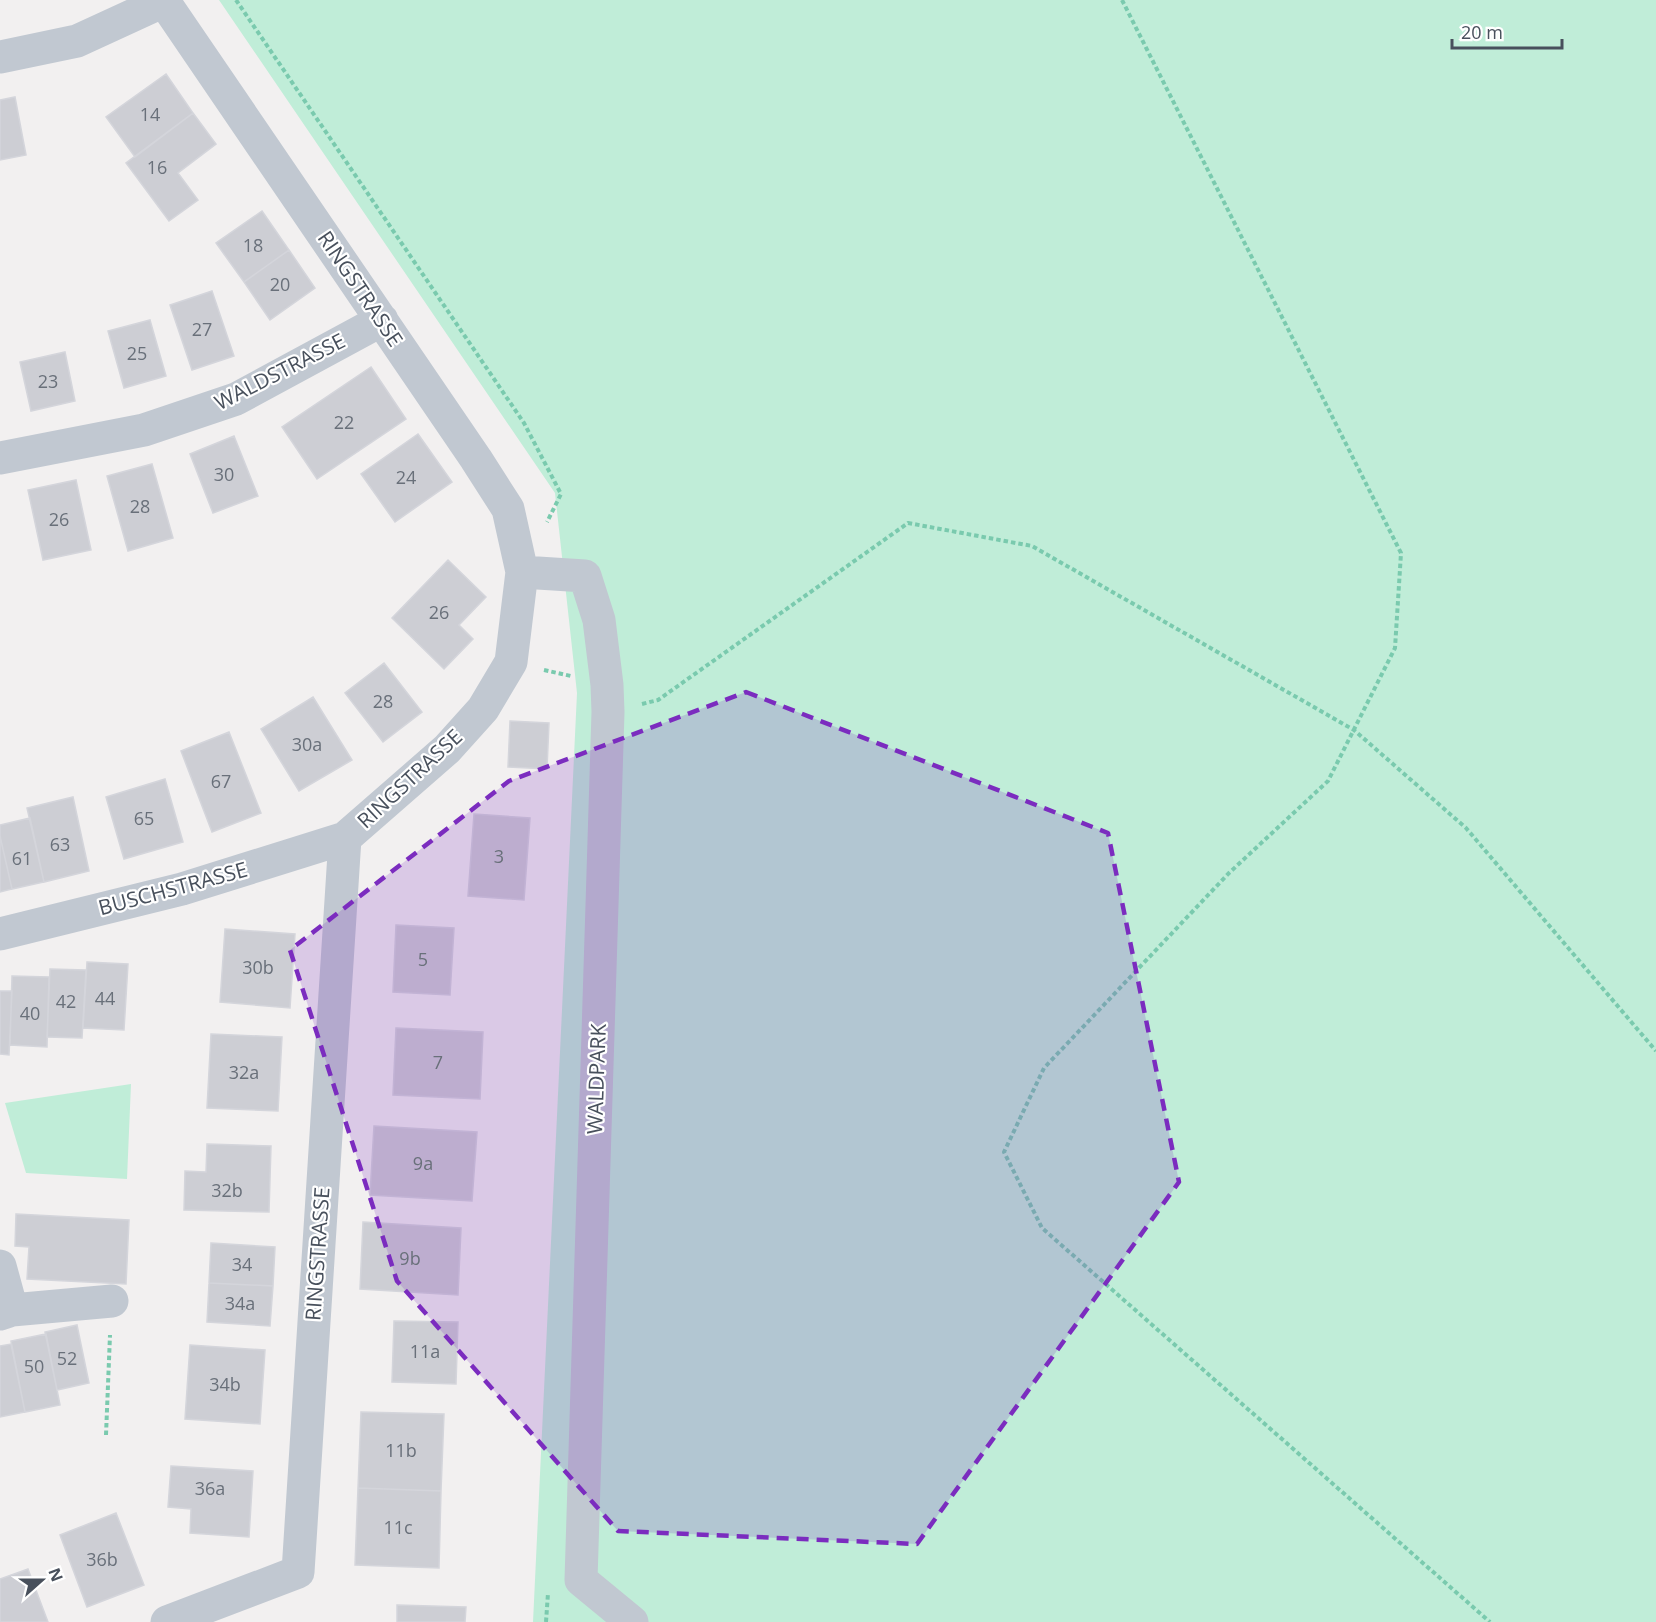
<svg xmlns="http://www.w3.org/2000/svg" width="1656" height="1622" viewBox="0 0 1656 1622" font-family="'Open Sans',sans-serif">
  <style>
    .green { fill: #c0edd8 }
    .building { fill: #cdced4; stroke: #d4d5db; stroke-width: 1.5 }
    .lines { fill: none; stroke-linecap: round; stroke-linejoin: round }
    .path { stroke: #7acaae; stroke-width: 4; stroke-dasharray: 4.5 3; stroke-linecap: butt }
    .minor { stroke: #c1c8d1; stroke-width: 33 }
    .marked { fill: #7b2cbf; fill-opacity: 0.2; stroke: #7b2cbf; stroke-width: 4.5; stroke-dasharray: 12 8; stroke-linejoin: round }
    .labels { text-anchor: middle; stroke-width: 4.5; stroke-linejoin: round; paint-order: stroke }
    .number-label { font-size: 18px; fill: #69707a }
    .street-label { font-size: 21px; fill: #48505c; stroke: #fff }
  </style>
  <rect width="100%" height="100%" fill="#f2f0f0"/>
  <path class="green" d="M219 0H1656V1622H533L577 693 555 493Z
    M131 1084 127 1179 26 1173 5 1103Z"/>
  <path class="building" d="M166 74 193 113 135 157 106 117Z
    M15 97 26 155 0 160V100Z
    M193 113 216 144 178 173 198 200 169 221 126 163Z
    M262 211 289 250 244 282 216 243Z
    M289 250 315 288 270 320 244 282Z
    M212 291 234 356 192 370 170 305Z
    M150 320 166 376 124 388 108 331Z
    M65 352 75 401 31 411 20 362Z
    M371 367 406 419 317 479 282 427Z
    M418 434 452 482 395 522 361 474Z
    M234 436 258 496 213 513 190 454Z
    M152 464 173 538 128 551 107 476Z
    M76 480 91 550 43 560 28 490Z
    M448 560 486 597 459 625 473 639 444 669 392 618Z
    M384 663 422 712 383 742 345 693Z
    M313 697 352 760 299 791 261 729Z
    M510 721 549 723 547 769 508 767Z
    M229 732 261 813 212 832 181 751Z
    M165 779 183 842 124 859 106 797Z
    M73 797 89 871 44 882 27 808Z
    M474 814 530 818 524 900 468 896Z
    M30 818 44 882 12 889 0 836V825Z
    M0 836 12 889 0 892Z
    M396 925 454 928 450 995 393 992Z
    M225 929 295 934 290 1008 220 1002Z
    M87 962 128 964 124 1030 83 1028Z
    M50 969 86 970 82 1038 47 1037Z
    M12 976 49 977 47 1047 10 1045Z
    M0 991H12L9 1055 0 1054Z
    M396 1028 483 1032 480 1099 393 1095Z
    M211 1034 282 1037 278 1111 207 1108Z
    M374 1126 477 1132 472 1201 370 1195Z
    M207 1144 271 1146 269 1212 184 1210 185 1171 206 1172Z
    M16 1214 129 1220 126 1284 27 1279 29 1247 15 1246Z
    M363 1222 461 1228 458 1295 360 1289Z
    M211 1243 275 1247 273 1286 209 1283Z
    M209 1283 273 1286 270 1326 207 1322Z
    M394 1321 458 1322 456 1384 392 1382Z
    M77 1325 89 1383 57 1390 45 1332Z
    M46 1334 60 1405 25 1412 11 1341Z
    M11 1344 25 1412 0 1417V1346Z
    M190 1345 265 1350 260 1424 185 1419Z
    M361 1412 444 1414 441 1491 358 1488Z
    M171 1466 253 1471 249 1537 190 1533 191 1509 168 1507Z
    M358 1488 441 1491 439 1568 355 1565Z
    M116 1513 144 1585 87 1607 60 1535Z
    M28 1569 48 1622H0V1579Z
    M397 1605 466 1607 465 1622H397Z"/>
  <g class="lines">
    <path class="path" d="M236 0 524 423 561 494 547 522
      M1122 0 1401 553 1395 648 1328 781 1229 873 1044 1068 1004 1152 1042 1228 1490 1622
      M544 670 571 676
      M642 704 658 700 908 523 1032 546 1354 730 1466 828 1656 1051
      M106 1435 110 1335
      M546 1622 548 1593"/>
    <path class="minor" d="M163 0 476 459 508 509 522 572 511 662 483 709 447 749 345 838 298 1572 167 1622
      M0 57 77 41 164 1
      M0 458 144 430 236 399 382 320
      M522 572 585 576 599 620 607 685 608 712 581 1580 632 1622
      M0 934 182 889 345 838
      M0 1266 12 1310 0 1314
      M12 1310 112 1301"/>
  </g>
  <path class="marked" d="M746 692 1108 833 1179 1182 917 1544 618 1531 397 1281 290 950 509 781Z"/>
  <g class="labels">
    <g class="number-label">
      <text x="150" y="121">14</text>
      <text x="157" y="174">16</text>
      <text x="253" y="252">18</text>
      <text x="280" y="291">20</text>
      <text x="202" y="336">27</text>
      <text x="137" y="360">25</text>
      <text x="48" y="388">23</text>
      <text x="344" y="429">22</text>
      <text x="224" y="481">30</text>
      <text x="406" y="484">24</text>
      <text x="140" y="513">28</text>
      <text x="59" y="526">26</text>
      <text x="439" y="619">26</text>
      <text x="383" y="708">28</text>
      <text x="307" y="751">30a</text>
      <text x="221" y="788">67</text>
      <text x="144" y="825">65</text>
      <text x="60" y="851">63</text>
      <text x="499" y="863">3</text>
      <text x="22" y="865">61</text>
      <text x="423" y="966">5</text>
      <text x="258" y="974">30b</text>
      <text x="105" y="1005">44</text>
      <text x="66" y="1008">42</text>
      <text x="30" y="1020">40</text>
      <text x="438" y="1069">7</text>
      <text x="244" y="1079">32a</text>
      <text x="423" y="1170">9a</text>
      <text x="227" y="1197">32b</text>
      <text x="410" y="1265">9b</text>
      <text x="242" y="1271">34</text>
      <text x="240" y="1310">34a</text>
      <text x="425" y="1358">11a</text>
      <text x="67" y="1365">52</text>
      <text x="34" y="1373">50</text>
      <text x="225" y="1391">34b</text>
      <text x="401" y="1457">11b</text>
      <text x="210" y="1495">36a</text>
      <text x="398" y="1534">11c</text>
      <text x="102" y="1566">36b</text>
    </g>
    <g class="street-label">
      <text transform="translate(360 289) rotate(56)" y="7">RINGSTRASSE</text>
      <text transform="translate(280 372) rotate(-27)" y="7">WALDSTRASSE</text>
      <text transform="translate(410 779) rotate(-43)" y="7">RINGSTRASSE</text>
      <text transform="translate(173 889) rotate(-15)" y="7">BUSCHSTRASSE</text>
      <text transform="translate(597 1079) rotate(-88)" y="7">WALDPARK</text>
      <text transform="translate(318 1254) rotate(-86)" y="7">RINGSTRASSE</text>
    </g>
  </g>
  <g transform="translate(42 1580) rotate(69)" stroke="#ffffff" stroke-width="4.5" paint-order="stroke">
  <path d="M0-4.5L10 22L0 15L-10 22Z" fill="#48505c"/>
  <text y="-9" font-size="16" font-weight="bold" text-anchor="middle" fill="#48505c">N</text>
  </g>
  <path d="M1452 39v9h110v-9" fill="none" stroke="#48505c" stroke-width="3"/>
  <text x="1461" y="39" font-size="18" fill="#48505c" stroke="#ffffff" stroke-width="4.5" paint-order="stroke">20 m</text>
</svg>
